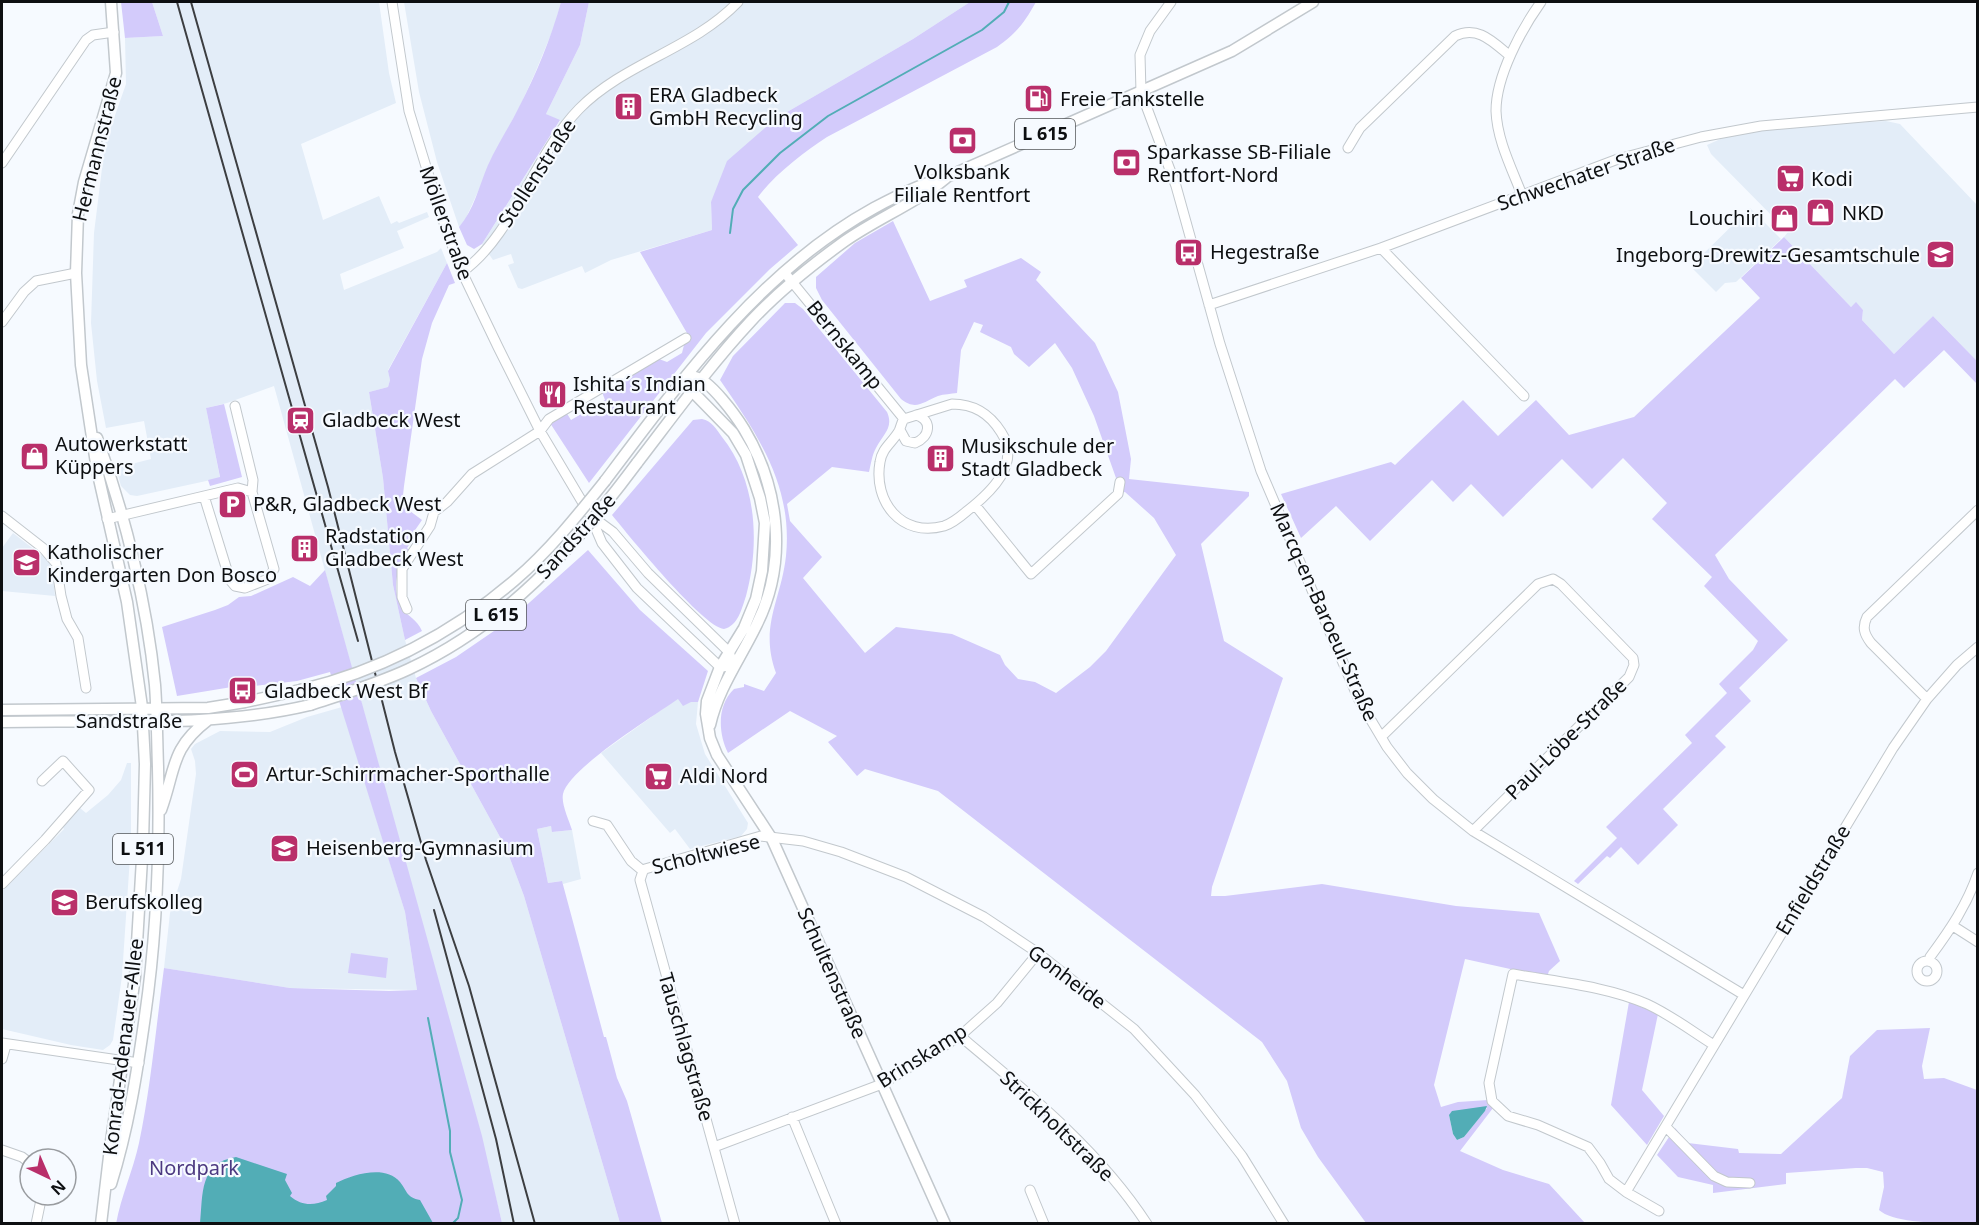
<svg xmlns="http://www.w3.org/2000/svg" width="1979" height="1225" viewBox="0 0 1979 1225" font-family="'Noto Sans',sans-serif">
  <style>
    .built { fill: #e3edf8 }
    .green { fill: #d3cbfb; fill-rule: evenodd }
    .water { fill: #52adb6 }
    .lines { fill: none; stroke-linecap: round; stroke-linejoin: round }
    .stream { stroke: #52adb6; stroke-width: 2 }
    .minor-casing { stroke: #c2c8cd; stroke-width: 11 }
    .major-casing { stroke: #c2c8cd; stroke-width: 13 }
    .minor { stroke: #fff; stroke-width: 9 }
    .major { stroke: #fff; stroke-width: 10 }
    .rail { stroke: #3c3e41; stroke-width: 2 }
    .major-bridge-casing { stroke: #c2c8cd; stroke-width: 13; stroke-linecap: butt }
    .major-bridge { stroke: #fff; stroke-width: 10 }
    .labels { text-anchor: middle; stroke-width: 4.5; stroke-linejoin: round; paint-order: stroke }
    .shield { fill: #f6faff; stroke: #535658; stroke-width: 1.5 }
    .shield-label { font-size: 18px; font-weight: bold; fill: #0d0f11 }
    .poi-label { font-size: 20px; fill: #0d0f11; stroke: #f6faff; text-anchor: start }
    .street-label { font-size: 20px; fill: #0d0f11; stroke: #f6faff }
    .park-label { font-size: 20px; fill: #4c3981; stroke: #f6faff }
  </style>
  <rect width="100%" height="100%" fill="#f6faff"/>
  <path class="built" d="M152 2H379L389 73 396 103 301 144 323 220 379 196 391 224 397 221 399 223 427 212 429 217 397 231 404 248 340 274 344 290 437 252 441 248 447 263 388 370 390 380 388 387 369 392 383 478 393 585 405 640 416 678 431 711 506 848 524 896 620 1223H502L481 1136 274 386 227 403 206 408 220 478 137 496 130 495 121 486 116 468 151 459 144 421 106 428 97 381 91 323 94 233 105 144 126 84 125 38 163 36Z
    M404 2H561L554 27 535 73 520 106 489 163 485 176 465 220 459 227 437 162 419 92Z
    M589 2H970L913 39 775 119 711 202 712 230 611 260 585 273 582 266 522 289 518 288 508 265 514 263 511 254 493 260 482 244 560 121 546 114 580 45Z
    M1886 121 1900 124 1977 205V361L1933 316 1894 354 1862 320 1863 310 1856 303 1851 307 1784 237 1788 232 1711 154 1707 145 1725 137 1762 128Z
    M1750 208 1781 239 1736 282 1725 283 1716 292 1693 269 1695 262Z
    M13 533 49 561 52 570 55 596 2 591V548Z
    M678 698 698 702 696 724 705 754 748 823 747 829 741 836 690 849 675 829 670 833 601 753Z
    M342 707 405 912 417 990 290 988 164 968 170 913 181 879 196 774 195 761 191 749 195 744 220 731 270 732 307 717Z
    M127 763H131V842L122 976 113 1040 110 1045 103 1050 71 1045 2 1029V891L64 829 62 826 80 808 86 813 108 795 121 780Z
    M551 826 553 832 572 830 581 879 563 884 561 881 548 883 537 829Z"/>
  <path class="green" d="M121 2H152L163 36 125 38Z
    M561 2H589L580 45 546 114 560 120 482 244 474 249 467 245 459 227C474 210 479 186 488 165 496 147 509 127 518 109 536 75 551 38 561 2Z
    M970 2H1036C1024 23 1017 33 997 47L827 137C804 152 774 175 758 197L798 245 770 269 706 333 589 483 550 423 566 412 571 420 605 400 602 392 659 359 667 362 682 353 684 345 691 340 640 252 712 230 711 202 727 161 775 119 913 39Z
    M893 221 930 301 967 287 964 280 1021 258 1041 272 1036 280 1095 343 1118 392 1131 459 1129 479 1249 492V496L1201 544 1224 641 1283 678 1212 887 1211 896H1225L1322 884 1456 906 1539 913 1560 961 1549 971 1547 977 1465 959 1434 1085 1441 1107 1458 1102 1488 1100 1493 1108 1460 1151 1503 1170 1549 1184 1585 1223H1366L1318 1157 1301 1128 1287 1081 1262 1042 938 791 865 769 857 776 828 742 837 736 790 711 728 753C718 733 717 705 734 689L744 687V684L764 691 776 673C759 626 781 601 786 556 793 486 758 435 720 380L733 356 785 303H795L803 309 887 412C894 428 883 434 876 448 872 455 871 464 869 472L832 467 787 504 790 521 822 557 803 578 865 653 896 627 952 634 1000 655 1005 665 1018 679 1035 682 1056 693 1090 667 1106 651 1176 555 1154 518 1125 492 1113 494 1116 478 1094 416 1072 368 1055 343 1029 367 1014 354 1011 347 980 332 983 325 974 322 961 350 957 393C951 394 944 394 938 396 923 402 916 411 901 399L822 300 816 288V277L855 243ZM1487 1108 1464 1137 1457 1140 1453 1134 1449 1115Z
    M1784 237 1851 307 1856 302 1863 310 1862 320 1894 354 1933 316 1977 361V384L1944 350 1904 388 1895 379 1715 555 1729 579 1788 640 1739 688 1751 701 1715 736 1726 747 1663 809 1678 825 1638 865 1621 847 1610 858 1607 856 1578 884 1574 881 1617 838 1606 827 1692 743 1685 735 1727 693 1719 684 1753 650 1758 641 1704 586 1712 577 1652 519 1667 503 1623 458 1592 489 1562 459 1503 517 1471 484 1453 502 1432 480 1370 541 1336 506 1301 538 1281 494 1391 462 1395 465 1463 400 1498 436 1536 400 1569 435 1634 417 1760 298 1741 278Z
    M447 263 455 283 449 285 432 323 422 359 404 486 402 505 422 520 409 539 412 541 407 548 409 550C397 568 390 589 403 609 408 617 417 619 422 631L405 640 393 585 383 478 369 392 388 387 390 380 388 371Z
    M224 404 242 477 210 486 208 480 220 477 206 408Z
    M702 419C712 421 716 429 722 437 757 481 760 544 746 596 742 608 738 626 724 629 703 627 629 536 612 515L693 420Z
    M588 550 640 610 708 671 698 702H691L683 706 678 699C655 715 568 769 563 794 561 804 569 820 572 830L552 832 551 826 537 829 548 883 562 881 604 1037H606L617 1078 627 1101 662 1223H620L524 896 506 848 431 711 416 678 456 657 510 620Z
    M325 570 482 1136 502 1223 116 1224C121 1196 133 1171 139 1143 151 1086 156 1027 164 968L290 988 389 991 417 990 405 912 330 672 297 681 245 687 244 685 177 696 162 627 215 610 228 605 239 597 251 596 293 577 310 586Z
    M351 953 388 958 386 978 348 973Z
    M1629 1002 1658 1014 1642 1090 1664 1116 1647 1145 1611 1105Z
    M1930 1028 1922 1066 1924 1079 1944 1078 1977 1090V1223C1952 1223 1895 1225 1879 1210L1884 1187 1883 1172 1867 1168H1856L1786 1173V1184L1713 1193V1185L1678 1177 1657 1155 1675 1128 1688 1143 1738 1149 1739 1153 1781 1154 1842 1098 1850 1056 1877 1030Z"/>
  <path class="water" d="M1487 1106 1485 1111 1464 1137 1457 1140 1453 1134 1449 1115 1452 1111Z
    M236 1157 287 1174 285 1180 292 1193 290 1196C302 1206 313 1206 327 1200L326 1196 336 1186V1183C352 1175 385 1164 400 1182 407 1191 407 1198 420 1200L433 1223H200C203 1194 199 1163 236 1157Z"/>
  <g class="lines">
    <path class="stream" d="M730 233 733 209 743 190 780 153 828 116 982 30 1004 12 1009 2
      M428 1018 450 1131V1152L462 1200 458 1218 452 1224"/>
    <defs>
      <path id="minor" d="M392 2 409 111 439 209 462 272 498 347 540 431 590 515 602 543 637 588 720 667 734 666 729 652 648 573 613 532 590 515
        M1171 2 1150 31 1140 55 1141 92 1176 186 1220 344 1261 471 1359 700 1387 747 1407 773 1433 799 1473 831 1744 995
        M1348 148 1360 128 1455 36C1478 25 1493 42 1510 56
        M2 163 86 40 93 35 114 32
        M1522 195C1512 169 1497 140 1496 111 1496 76 1521 30 1541 2
        M1381 248 1524 396
        M462 272C514 235 534 155 579 109 624 63 693 49 738 2
        M784 272 904 419
        M1209 305 1381 248 1618 159 1701 137 1761 126 1978 107
        M2 322 24 292 36 281 76 273
        M952 404C974 404 989 413 1001 432 1022 464 990 493 967 511 960 517 953 523 944 526 901 538 873 501 880 462 882 448 892 443 899 431 901 427 901 423 904 419Z
        M900 430 906 441 915 443C930 437 933 420 916 415
        M204 496 230 580 235 586 245 588 268 579 274 569 252 492 253 480 235 406
        M975 505 1031 574 1118 494 1120 482
        M2 516 43 548 56 563 61 596 67 619 78 638 86 688
        M107 519 238 488 252 492
        M407 609 402 597V569L430 526 434 512 447 502 472 474 540 431 549 419 686 338
        M1927 699 1871 643C1864 634 1862 627 1867 617L1978 510
        M1381 737 1538 584 1553 579 1561 584 1633 658 1634 665 1629 677 1473 831
        M593 821 607 825 631 861 643 871
        M643 871 645 869 761 836 803 841 841 852 906 877 984 917 1038 953 1134 1029 1195 1095 1242 1156 1284 1224
        M643 871 640 880 735 1224
        M2 884 45 840 89 790 63 761 42 781
        M1953 926 1978 942
        M1930 961V957C1950 930 1967 905 1978 873
        M1917 971a10 10 0 1 1 20 0a10 10 0 1 1-20 0Z
        M960 1036C1026 1091 1100 1151 1147 1224
        M2 1043 139 1063
        M2 1059 6 1045
        M792 1117 836 1224
        M1666 1127 1714 1176 1727 1182 1750 1183
        M714 1147 882 1084 960 1036 997 1003 1038 953
        M2 1150 22 1157 30 1163
        M1030 1190 1044 1224
        M1626 1192 1893 748 1927 699 1957 665 1978 647
        M1659 1211 1626 1192 1609 1179 1600 1163 1588 1147 1538 1125 1508 1116 1492 1101 1489 1083 1513 974C1557 982 1606 986 1647 1004 1671 1015 1693 1032 1714 1045
        M36 1224 42 1195"/>
      <path id="major" d="M688 375 692 391 733 433 746 455 760 498 765 523 762 571 756 599 744 628 720 667 707 701 706 714 710 738 717 755 772 839 945 1224
        M695 377C710 380 736 416 744 429 780 489 788 563 756 626 740 659 718 689 710 725
        M97 438C125 514 147 604 155 685 157 712 157 739 158 767 160 850 157 933 145 1016 137 1073 128 1130 111 1184
        M637 463C674 415 710 365 751 321 779 291 813 264 845 241 878 218 916 203 946 178
        M605 481C681 380 761 270 874 208 898 195 922 183 949 176L1232 51 1313 2
        M2 710 208 708 245 702 300 690
        M2 722C105 719 209 729 310 705
        M161 810C176 769 170 749 208 720
        M101 1224 110 1148 135 977 143 842 145 764 142 707 127 602 97 470 81 365 76 273 78 214 84 182 116 73 111 2"/>
    </defs>
    <use href="#minor" class="minor-casing"/>
    <use href="#major" class="major-casing"/>
    <use href="#minor" class="minor"/>
    <use href="#major" class="major"/>
    <path class="rail" d="M177 2 358 641
      M191 2 328 487 395 752 426 860 469 986 535 1224
      M434 910 496 1139 514 1224"/>
    <defs>
      <path id="major-bridge" d="M300 690C379 671 453 633 515 580 549 551 577 516 605 481
        M310 705C343 694 377 684 409 669 507 623 573 549 637 463"/>
    </defs>
    <use href="#major-bridge" class="major-bridge-casing"/>
    <use href="#major-bridge" class="major-bridge"/>
  </g>
  <defs>
    <symbol id="fuel-square" viewBox="-11 -11 22 22"><rect x="-9" y="-9" width="18" height="18" rx="4" fill="#b92f6a" stroke="#f6faff"/><path d="M-5.5-6h7V0h2V4h1.3V-2.5L3-4.5l.8-.8L6-3V5H2.5V1h-1V6h-7ZM-4.2-4.7v3.2H.2V-4.7Z" fill="#fff"/></symbol>
    <symbol id="building-square" viewBox="-11 -11 22 22"><rect x="-9" y="-9" width="18" height="18" rx="4" fill="#b92f6a" stroke="#f6faff"/><path d="M-4-6H4V6H1V3H-1V6H-4ZM-2.5-4.3h1.7v1.8h-1.7ZM.8-4.3h1.7v1.8H.8ZM-2.5-1h1.7V.8h-1.7ZM.8-1h1.7V.8H.8Z" fill="#fff"/></symbol>
    <symbol id="bank-square" viewBox="-11 -11 22 22"><rect x="-9" y="-9" width="18" height="18" rx="4" fill="#b92f6a" stroke="#f6faff"/><path d="M-6-4H6V4H-6ZM0-2.3a2.3 2.3 0 1 0 0 4.6a2.3 2.3 0 1 0 0-4.6Z" fill="#fff"/></symbol>
    <symbol id="supermarket-square" viewBox="-11 -11 22 22"><rect x="-9" y="-9" width="18" height="18" rx="4" fill="#b92f6a" stroke="#f6faff"/><path d="M-6-5.5h2.5l.6 2H6L4.5 2H-2.5L-4.4-4H-6ZM-1.5 3.2a1.3 1.3 0 1 0 .1 0ZM3 3.2a1.3 1.3 0 1 0 .1 0Z" fill="#fff"/></symbol>
    <symbol id="shop-square" viewBox="-11 -11 22 22"><rect x="-9" y="-9" width="18" height="18" rx="4" fill="#b92f6a" stroke="#f6faff"/><path d="M-5-2.5h2.3a2.7 3.5 0 0 1 5.4 0H5L5.5 6h-11ZM-1.5-2.5h3a1.5 2.3 0 0 0-3 0Z" fill="#fff"/></symbol>
    <symbol id="bus-square" viewBox="-11 -11 22 22"><rect x="-9" y="-9" width="18" height="18" rx="4" fill="#b92f6a" stroke="#f6faff"/><path d="M-5-6H5V4H4V6H2V4H-2V6H-4V4H-5ZM-3.5-4V0h7V-4ZM-3.5 1.2v1.5H-2V1.2ZM2 1.2v1.5H3.5V1.2Z" fill="#fff"/></symbol>
    <symbol id="school-square" viewBox="-11 -11 22 22"><rect x="-9" y="-9" width="18" height="18" rx="4" fill="#b92f6a" stroke="#f6faff"/><path d="M0-5L7-2L0 1L-7-2ZM-4 1L0 2.5L4 1V4Q0 6-4 4Z" fill="#fff"/></symbol>
    <symbol id="restaurant-square" viewBox="-11 -11 22 22"><rect x="-9" y="-9" width="18" height="18" rx="4" fill="#b92f6a" stroke="#f6faff"/><path d="M-5-6h1v4h1v-4h1v4h1v-4h1v5L-1.5 .5V6h-2V.5L-5-1ZM5-6V6H3V1.5H1.5Q1.5-4 5-6Z" fill="#fff"/></symbol>
    <symbol id="station-square" viewBox="-11 -11 22 22"><rect x="-9" y="-9" width="18" height="18" rx="4" fill="#b92f6a" stroke="#f6faff"/><path d="M-3-6H3Q5-6 5-4V2Q5 4 3 4L4.5 6H3L1.5 4h-3L-3 6H-4.5L-3 4Q-5 4-5 2V-4Q-5-6-3-6ZM-3.5-4v3h7v-3ZM-3.5 1v1.5H-2V1ZM2 1v1.5H3.5V1Z" fill="#fff"/></symbol>
    <symbol id="parking-square" viewBox="-11 -11 22 22"><rect x="-9" y="-9" width="18" height="18" rx="4" fill="#b92f6a" stroke="#f6faff"/><path d="M-3.5-5.5H1a3.5 3.5 0 0 1 0 7H-1V5.5H-3.5ZM-1-3.4V-.6H.8a1.4 1.4 0 0 0 0-2.8Z" fill="#fff"/></symbol>
    <symbol id="stadium-square" viewBox="-11 -11 22 22"><rect x="-9" y="-9" width="18" height="18" rx="4" fill="#b92f6a" stroke="#f6faff"/><path d="M0-5a6.5 5 0 1 0 0 10a6.5 5 0 1 0 0-10ZM-3.5-1.8h7v3.6h-7Z" fill="#fff"/></symbol>
  </defs>
  <g fill-rule="evenodd">
    <use href="#fuel-square" x="1022" y="82" width="33" height="33"/>
    <use href="#building-square" x="612" y="90" width="33" height="33"/>
    <use href="#bank-square" x="946" y="124" width="33" height="33"/>
    <use href="#bank-square" x="1110" y="146" width="33" height="33"/>
    <use href="#supermarket-square" x="1774" y="162" width="33" height="33"/>
    <use href="#shop-square" x="1804" y="196" width="33" height="33"/>
    <use href="#shop-square" x="1768" y="202" width="33" height="33"/>
    <use href="#bus-square" x="1172" y="236" width="33" height="33"/>
    <use href="#school-square" x="1924" y="238" width="33" height="33"/>
    <use href="#restaurant-square" x="536" y="378" width="33" height="33"/>
    <use href="#station-square" x="284" y="404" width="33" height="33"/>
    <use href="#shop-square" x="18" y="440" width="33" height="33"/>
    <use href="#building-square" x="924" y="442" width="33" height="33"/>
    <use href="#parking-square" x="216" y="488" width="33" height="33"/>
    <use href="#building-square" x="288" y="532" width="33" height="33"/>
    <use href="#school-square" x="10" y="546" width="33" height="33"/>
    <use href="#bus-square" x="226" y="674" width="33" height="33"/>
    <use href="#stadium-square" x="228" y="758" width="33" height="33"/>
    <use href="#supermarket-square" x="642" y="760" width="33" height="33"/>
    <use href="#school-square" x="268" y="832" width="33" height="33"/>
    <use href="#school-square" x="48" y="886" width="33" height="33"/>
  </g>
  <g class="labels">
    <g class="shield">
      <rect x="1015" y="119" width="60" height="30" rx="4.5"/>
      <rect x="466" y="600" width="60" height="30" rx="4.5"/>
      <rect x="113" y="834" width="60" height="30" rx="4.5"/>
    </g>
    <g class="shield-label">
      <text x="1045" y="140">L 615</text>
      <text x="496" y="621">L 615</text>
      <text x="143" y="855">L 511</text>
    </g>
    <g class="poi-label">
      <text x="649" y="102">ERA Gladbeck<tspan x="649" dy="23">GmbH Recycling</tspan></text>
      <text x="1060" y="106">Freie Tankstelle</text>
      <text x="1147" y="159">Sparkasse SB-Filiale<tspan x="1147" dy="23">Rentfort-Nord</tspan></text>
      <text x="962" y="179" text-anchor="middle">Volksbank<tspan x="962" dy="23">Filiale Rentfort</tspan></text>
      <text x="1811" y="186">Kodi</text>
      <text x="1842" y="220">NKD</text>
      <text x="1764" y="225" text-anchor="end">Louchiri</text>
      <text x="1210" y="259">Hegestraße</text>
      <text x="1920" y="262" text-anchor="end">Ingeborg-Drewitz-Gesamtschule</text>
      <text x="573" y="391">Ishita´s Indian<tspan x="573" dy="23">Restaurant</tspan></text>
      <text x="322" y="427">Gladbeck West</text>
      <text x="55" y="451">Autowerkstatt<tspan x="55" dy="23">Küppers</tspan></text>
      <text x="961" y="453">Musikschule der<tspan x="961" dy="23">Stadt Gladbeck</tspan></text>
      <text x="253" y="511">P&amp;R, Gladbeck West</text>
      <text x="325" y="543">Radstation<tspan x="325" dy="23">Gladbeck West</tspan></text>
      <text x="47" y="559">Katholischer<tspan x="47" dy="23">Kindergarten Don Bosco</tspan></text>
      <text x="264" y="698">Gladbeck West Bf</text>
      <text x="266" y="781">Artur-Schirrmacher-Sporthalle</text>
      <text x="680" y="783">Aldi Nord</text>
      <text x="306" y="855">Heisenberg-Gymnasium</text>
      <text x="85" y="909">Berufskolleg</text>
    </g>
    <g class="street-label">
      <text transform="translate(97 149) rotate(-76)" y="7">Hermannstraße</text>
      <text transform="translate(537 173) rotate(-57)" y="7">Stollenstraße</text>
      <text transform="translate(1586 174) rotate(-19)" y="7">Schwechater Straße</text>
      <text transform="translate(446 223) rotate(70)" y="7">Möllerstraße</text>
      <text transform="translate(845 345) rotate(51)" y="7">Bernskamp</text>
      <text transform="translate(576 536) rotate(-48)" y="7">Sandstraße</text>
      <text transform="translate(1324 612) rotate(66)" y="7">Marcq-en-Baroeul-Straße</text>
      <text x="129" y="728">Sandstraße</text>
      <text transform="translate(1566 739) rotate(-45)" y="7">Paul-Löbe-Straße</text>
      <text transform="translate(706 854) rotate(-14)" y="7">Scholtwiese</text>
      <text transform="translate(1813 880) rotate(-59)" y="7">Enfieldstraße</text>
      <text transform="translate(832 973) rotate(66)" y="7">Schultenstraße</text>
      <text transform="translate(1067 977) rotate(37)" y="7">Gonheide</text>
      <text transform="translate(123 1047) rotate(-83)" y="7">Konrad-Adenauer-Allee</text>
      <text transform="translate(686 1047) rotate(74)" y="7">Tauschlagstraße</text>
      <text transform="translate(922 1056) rotate(-32)" y="7">Brinskamp</text>
      <text transform="translate(1057 1126) rotate(44)" y="7">Strickholtstraße</text>
    </g>
    <g class="park-label">
      <text x="194" y="1175">Nordpark</text>
    </g>
  </g>
  <rect width="1979" height="1225" fill="none" stroke="#0d0f11" stroke-width="6"/>
  <g transform="translate(48 1177) rotate(136)"><circle r="28" fill="#f6faff" stroke="#999ca0" stroke-width="1.5"/>
  <path d="M0-4.5L10 22L0 15L-10 22Z" fill="#b92f6a"/>
  <text y="-9" font-size="16" font-weight="bold" text-anchor="middle" fill="#0d0f11">N</text>
  </g>
</svg>
